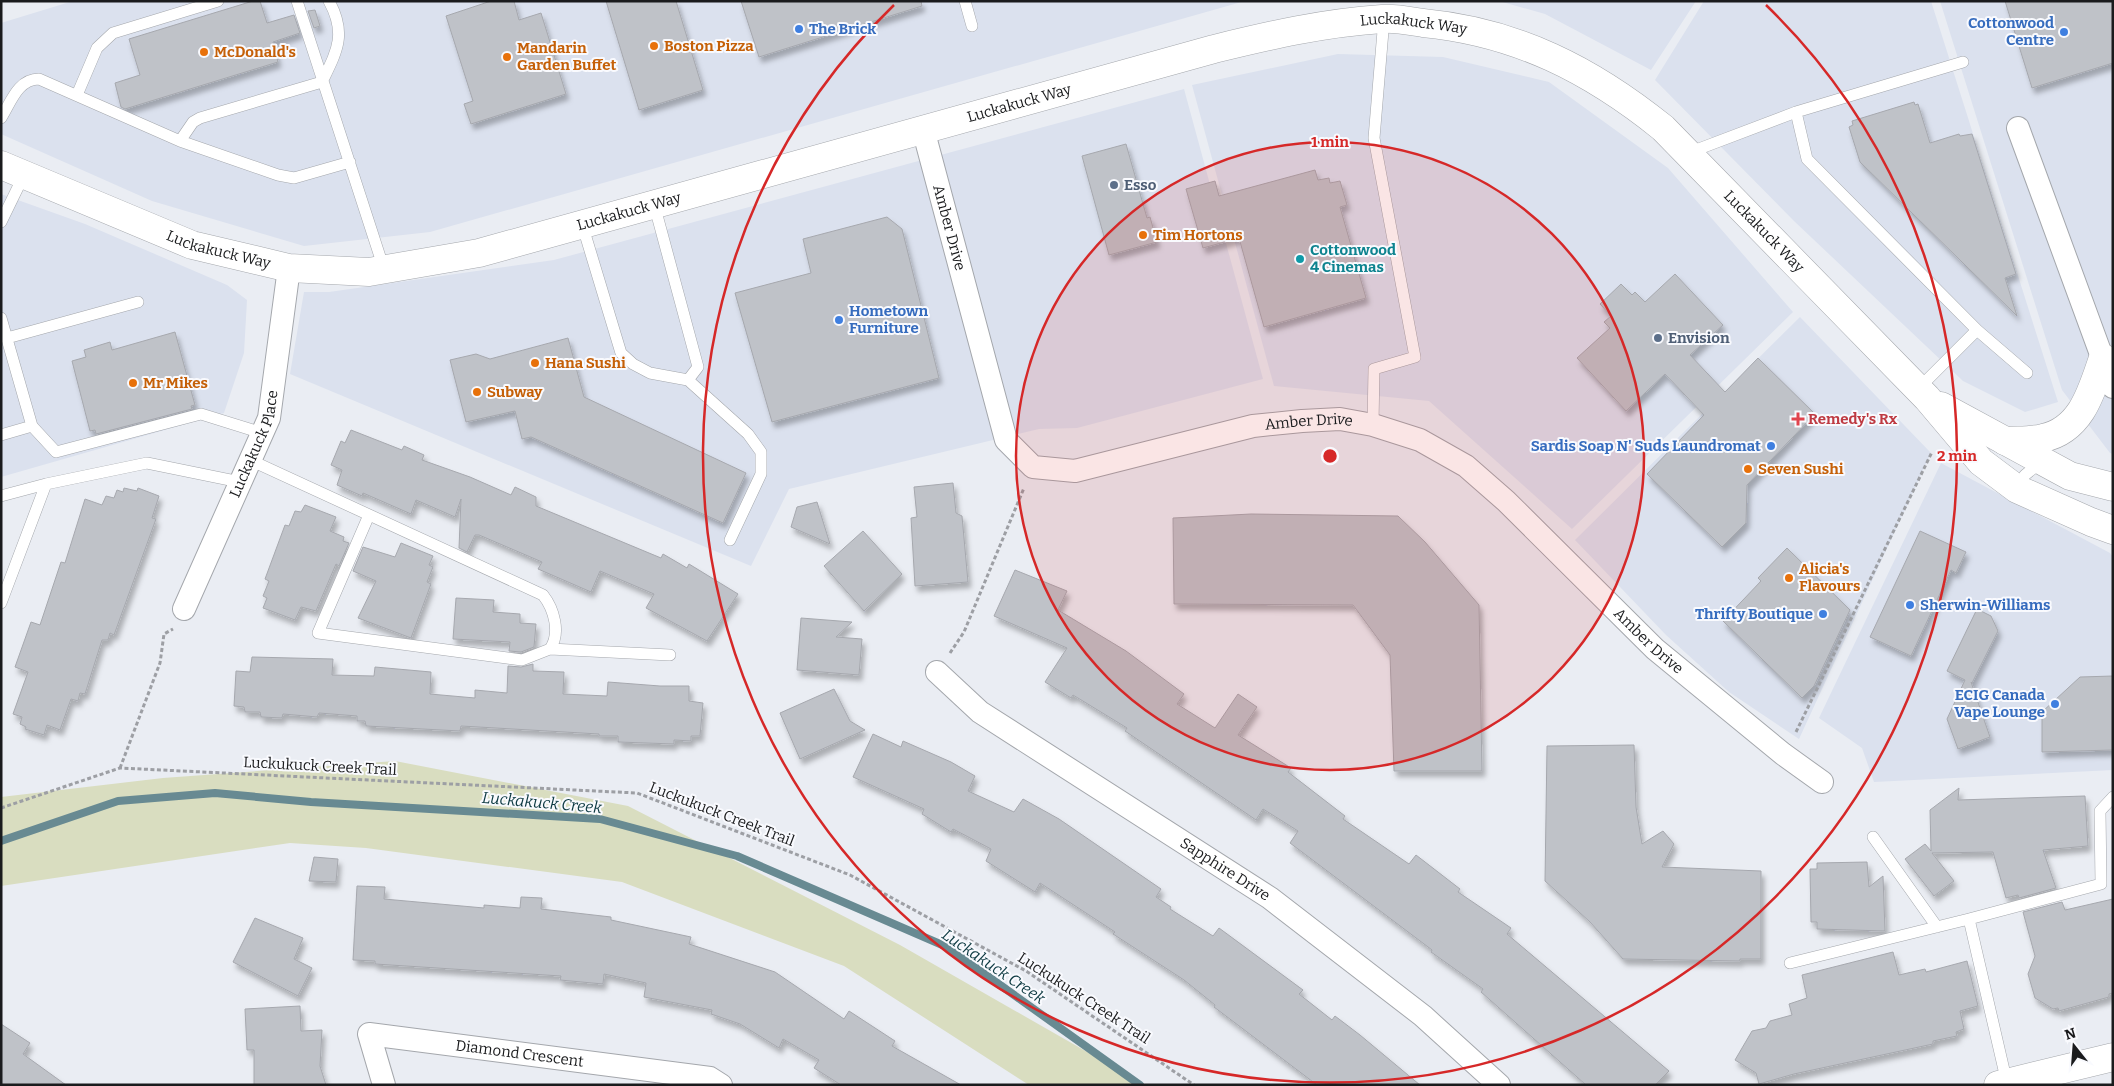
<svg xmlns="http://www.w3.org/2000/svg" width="2114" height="1086" viewBox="0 0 2114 1086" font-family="Bitter,serif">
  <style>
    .built { fill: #dbe1ee }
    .green { fill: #d9ddc0 }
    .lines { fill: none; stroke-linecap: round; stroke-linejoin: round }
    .stream { stroke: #688a92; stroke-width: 8 }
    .building { fill: #bfc2c8; stroke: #a6a8ae; filter: url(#shadow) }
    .lane-casing { stroke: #a4a7ac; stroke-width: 12 }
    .street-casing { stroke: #a4a7ac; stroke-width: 24 }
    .secondary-casing { stroke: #a4a7ac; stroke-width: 29 }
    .path { stroke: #9d9fa4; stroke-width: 3; stroke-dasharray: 4 2.5; stroke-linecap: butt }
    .lane { stroke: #fff; stroke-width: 11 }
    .street { stroke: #fff; stroke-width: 22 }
    .secondary { stroke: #fff; stroke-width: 28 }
    .ring { fill: none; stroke: #d62828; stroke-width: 2.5 }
    .shop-dot { fill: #3f7fe0; stroke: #f9fafe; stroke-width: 2 }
    .food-dot { fill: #e8710a; stroke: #f9fafe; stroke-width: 2 }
    .service-dot { fill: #5c6f8a; stroke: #f9fafe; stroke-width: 2 }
    .culture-dot { fill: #0f9aa8; stroke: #f9fafe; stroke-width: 2 }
    .health-dot { fill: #e0444e; stroke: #f9fafe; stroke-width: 2 }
    .labels { text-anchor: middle; stroke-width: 4; stroke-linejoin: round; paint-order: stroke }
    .shop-label { font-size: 15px; font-weight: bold; fill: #366cbe; stroke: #f9fafe; text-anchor: end }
    .street-label { font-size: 15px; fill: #1a1b1d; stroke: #f9fafe }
    .food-label { font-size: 15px; font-weight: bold; fill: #c56008; stroke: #f9fafe; text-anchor: start }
    .service-label { font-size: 15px; font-weight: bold; fill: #4e5e75; stroke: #f9fafe; text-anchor: start }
    .culture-label { font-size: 15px; font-weight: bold; fill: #0d838f; stroke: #f9fafe; text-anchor: start }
    .health-label { font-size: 15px; font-weight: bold; fill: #be3a42; stroke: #f9fafe; text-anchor: start }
    .water-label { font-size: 16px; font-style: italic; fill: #0c3941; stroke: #f9fafe }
    .centre { fill: #d62828; stroke: #f9fafe; stroke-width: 2.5 }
    .ring-label { font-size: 15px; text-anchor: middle; font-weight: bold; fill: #d62828; stroke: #f9fafe; stroke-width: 4; stroke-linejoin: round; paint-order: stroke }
  </style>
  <defs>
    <filter id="shadow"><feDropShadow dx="3" dy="5.5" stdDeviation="2.5" flood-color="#0004"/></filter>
  </defs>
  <rect width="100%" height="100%" fill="#eaedf3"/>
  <path class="built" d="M73 1H1245L430 232 304 246 152 201 1 134V23Z
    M1499 1H1696L1651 70 1545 14Z
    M1704 1H1931L2058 402 2025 412 1963 381 1794 221 1655 80Z
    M1940 1H2113V454L2110 453 2062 390Z
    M1338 54 1443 57 1549 82 1668 168 1793 312 1572 529 1429 401 1274 386 1192 85Z
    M1184 89 1263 379 1077 428 1039 429 789 489 751 566 290 374 304 292H329L554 260Z
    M1 194 85 224 227 285 247 300 244 353 224 413 1 477Z
    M1800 317 1931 453 1799 739 1729 692 1666 635 1575 540Z
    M1941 463 2110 553 2113 557V770L1874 782 1862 748 1819 718Z"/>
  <path class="green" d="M395 761 628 806 900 945 1117 1069 1138 1085H1029L844 966 622 882 366 848 290 843 1 886V797L163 778Z"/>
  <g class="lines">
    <path class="stream" d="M1 841 118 801 215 793 311 802 600 819 737 856 947 947 1140 1085"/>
  </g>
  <path class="building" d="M253 1H260L267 23 294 15 300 33 273 42 278 62 125 109 121 107 115 83 140 75 129 39Z
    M491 1H514L519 20 541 13 566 94 471 124 464 104 473 101 446 16Z
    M606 1H676L703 90 639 110Z
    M741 1H921L922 6 759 57Z
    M2005 1H2113V63L2032 88Z
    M315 10 320 26 314 28 308 11Z
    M1914 102 1915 105 1918 104 1930 143 1959 134 1960 136 1972 134 2016 274 2005 278 2017 316 1860 162 1849 127 1853 125 1852 121Z
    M1126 144 1147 218 1150 217 1157 242 1109 255 1082 156Z
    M1315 170 1318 180 1329 178 1330 183 1340 181 1347 205 1340 207 1366 298 1264 327 1239 238 1203 248 1186 189 1215 181 1219 196Z
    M887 217 902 229 939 378 772 422 735 293 811 273 803 239Z
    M1675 274 1723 325 1690 355 1725 392 1758 358 1815 414 1747 485 1746 523 1722 547 1647 474 1704 415 1665 374 1626 411 1577 358 1610 328 1604 322 1611 316 1600 304 1621 284 1632 295 1635 292 1645 302Z
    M175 332 195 405 191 406 192 409 96 434 95 430 90 431 72 361 86 357 84 350 110 342 112 350Z
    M568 338 584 397 746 473 723 523 531 437 522 439 515 411 466 422 450 360 476 354 490 359Z
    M351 430 402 450 404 446 424 455 422 460 470 477 511 495 515 487 536 497V506L661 558 663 554 687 568 689 564 738 594 707 641 646 608 654 594 600 571 591 592 538 569 542 562 479 535H475L467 552 459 548 461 499 455 517 416 500 411 514 363 493 362 496 337 485 342 470 331 465 341 441 345 443Z
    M953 483 956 513 962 516 968 582 915 586 911 518 917 517 914 487Z
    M124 488 137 491 138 488 159 496 152 518 156 519 114 635 110 633 108 640H102L85 694 80 693 78 701 71 699 60 730 47 725 44 735 25 729 26 727 20 724 22 717 13 714 28 672 15 667 31 622 40 625 61 562 65 563 85 499 102 505 106 496 114 498 117 490 123 492Z
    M817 502 830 544 791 527 797 507Z
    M305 505 336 517 330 531 344 537 343 541 349 543 339 566 336 564 316 611 301 607 295 620 263 608 267 598 263 596 269 581 265 579 285 525 289 526 295 511 301 512Z
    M1251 514 1398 516 1425 542 1479 605 1482 771H1394L1390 655 1353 605 1174 604 1173 518Z
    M863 531 902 574 864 611 824 566Z
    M1920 531 1966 552 1956 573 1951 570 1911 656 1870 637Z
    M401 543 433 556 429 565 433 567 427 582 431 584 411 638 358 618 376 581 353 571 363 547 395 557Z
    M1787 548 1850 610 1814 686 1802 698 1723 621 1761 581 1758 578Z
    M1015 570 1067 591 1058 610 1126 651 1184 694 1177 704 1215 728 1238 694 1257 707 1238 735 1291 768 1288 772 1345 816 1343 819 1409 864 1416 855 1460 889 1458 892 1511 928 1507 934 1669 1071 1655 1085H1586L1481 992 1483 989 1431 952 1432 950 1290 843 1298 831 1263 809 1256 820 1125 731 1127 728 1073 695 1071 698 1045 682 1067 648 994 616Z
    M456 598 494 600 493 612 520 614V623L536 624 534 647 521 652 509 651 510 642 453 639Z
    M1977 609 1991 616 1998 631 1972 683 1971 682 1990 737 1958 749 1947 719 1965 680 1947 671Z
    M801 618 852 622 836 637 862 639 859 675 797 670Z
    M252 657 333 659 332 675 374 676 375 667 431 672 430 694 475 698V690L507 693 508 666 521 667 533 664V671L564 672 563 694 607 696 608 682 660 686H689V701L703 703 700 736H691V741L674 740V744L618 742V736H599V734L461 726 460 731 366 726 365 721H357V716L319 713 317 717 283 714 282 718 261 717 260 712H245L244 707 234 706 236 671 250 672Z
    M2113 676V750L2042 752V712L2080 677Z
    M834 689 850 721 865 730 800 759 780 713Z
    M873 734 901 747 903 741 951 762 975 776 968 791 1014 812 1023 799 1059 819 1161 889 1156 897 1171 907 1170 909 1213 936 1219 928 1303 990 1299 994 1332 1020 1335 1016 1360 1035 1420 1085H1317L1214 1007 1215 1005 1184 980 1113 934 1115 932 1040 883 1035 892 986 861 991 849 953 829 951 832 922 814 924 809 853 777Z
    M1634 745 1636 807 1642 844 1663 831 1674 844 1662 867 1761 871V959H1740V961L1623 959 1590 922 1545 881 1547 746Z
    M1959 788 1958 800 2085 796 2088 846 2043 850 2056 888 2019 898 2018 895 2006 898 1993 852 1932 853 1954 881 1934 896 1905 859 1925 844 1931 851 1930 810Z
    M314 857 338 859 336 882 309 881Z
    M1867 862 1869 887 1883 876 1885 931 1817 929V922H1811L1810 869H1817V863Z
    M357 886 385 887 384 899 484 908V905L520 908 521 897 542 898 541 909 611 917V920L691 937 689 944 775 972 844 1019 849 1011 895 1041 892 1046 961 1085H841L814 1068 819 1060 783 1039 779 1048 740 1024 711 1014 712 1010 644 997 646 983 604 974 603 984 560 980 561 976 375 964V961L353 960Z
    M2113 899V993L2109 994V997L2059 1011 2058 1008 2053 1009 2035 998 2028 974 2035 956 2023 912 2062 902 2065 910Z
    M255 918 303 938 294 959 312 968 298 996 233 962Z
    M1893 952 1899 975 1925 969 1926 972 1967 961 1978 1006 1960 1011 1964 1029 1956 1032 1957 1036 1933 1041V1044L1794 1074 1759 1084 1756 1073 1735 1060 1752 1031 1766 1028 1770 1021 1792 1015 1789 1004 1807 998 1802 975Z
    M300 1006 301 1031 322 1030 320 1066 326 1085H254V1050H247L245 1009Z
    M1 1024 30 1043 23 1054 66 1085H1Z"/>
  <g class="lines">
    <defs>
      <path id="lane" d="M297 1 384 269
        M965 1 972 26
        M77 95 97 48 113 33 218 1
        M1796 112 1807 159 1977 330 1918 389
        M1 118C11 102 18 79 39 79L180 141 278 175 294 178 350 162
        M180 141 193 122 200 118 322 82C337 51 347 34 329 1
        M1688 153 1796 112 1963 62
        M654 204 698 367 688 380
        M1 222 24 175
        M582 224 621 353 633 364 650 373 688 380 748 434 761 452V474L730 540
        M1 318 32 426 1 435
        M1977 330 2027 373
        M7 338 138 302
        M1373 425 1374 369 1415 357 1374 138 1384 19
        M32 426 56 452 201 414 262 433
        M250 460 543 595C554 609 561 633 550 649L522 660 318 633 369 515
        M2017 488 2025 475 2041 462
        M1 496 46 484 147 463 240 482
        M1 603 46 484
        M550 649 670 655
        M1873 837 1937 927
        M1790 963 1969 919
        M2007 1083 1969 919 2101 884 2100 811 2113 797"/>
      <g id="street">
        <path d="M2018 128 2113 387"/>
        <path id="s1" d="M923 129 1006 440 1033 467 1075 471 1253 426 1302 421 1340 419 1373 425 1420 440 1466 466 1506 501 1655 649 1783 754 1822 782"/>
        <path id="s2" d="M184 609 269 418 289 268"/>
        <path id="s3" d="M937 672 980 712 1270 898 1423 1016 1499 1085"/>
        <path id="s4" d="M384 1085 369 1034 710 1078 721 1085"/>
      </g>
      <g id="secondary">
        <path id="s5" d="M1 165 192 245 289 268 369 272 479 253 1214 49C1271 35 1323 23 1382 19 1395 18 1410 21 1423 23 1517 32 1591 70 1663 128L1927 398 1981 462 2017 489 2091 522 2113 530"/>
        <path d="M1941 406 2070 476 2113 487"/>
        <path d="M2005 441C2017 440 2031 441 2043 438 2082 430 2092 390 2103 358"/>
        <path d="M1998 1085 2113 1057"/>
      </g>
    </defs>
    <use href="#lane" class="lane-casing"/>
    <use href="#street" class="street-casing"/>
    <use href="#secondary" class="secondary-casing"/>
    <path class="path" d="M950 653 964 632 1024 488
      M1796 732 1932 452
      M120 768 160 663 164 634 173 629
      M1 808 120 768 637 793 850 875 1026 971 1194 1085"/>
    <use href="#lane" class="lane"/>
    <use href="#street" class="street"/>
    <use href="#secondary" class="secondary"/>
  </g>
  <circle cx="1330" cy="456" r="314" fill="#d62828" fill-opacity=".12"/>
  <g class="ring">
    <circle cx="1330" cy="456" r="314"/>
    <path d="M1766 5A627 627 0 1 1 894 5"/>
  </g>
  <g class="shop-dot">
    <circle cx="799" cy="29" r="5"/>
    <circle cx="2064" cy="32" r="5"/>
    <circle cx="839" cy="320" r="5"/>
    <circle cx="1771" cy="446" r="5"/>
    <circle cx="1910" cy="605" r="5"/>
    <circle cx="1823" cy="614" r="5"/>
    <circle cx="2055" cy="704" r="5"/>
  </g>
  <g class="food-dot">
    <circle cx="654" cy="46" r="5"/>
    <circle cx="204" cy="52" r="5"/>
    <circle cx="507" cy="57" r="5"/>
    <circle cx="1143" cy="235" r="5"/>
    <circle cx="535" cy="363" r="5"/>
    <circle cx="133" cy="383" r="5"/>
    <circle cx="477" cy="392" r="5"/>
    <circle cx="1748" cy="469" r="5"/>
    <circle cx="1789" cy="578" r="5"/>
  </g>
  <g class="service-dot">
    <circle cx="1114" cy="185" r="5"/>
    <circle cx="1658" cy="338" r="5"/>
  </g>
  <circle class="culture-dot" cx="1300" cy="259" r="5"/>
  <path class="health-dot" d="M1795.5 411.5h5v5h5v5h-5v5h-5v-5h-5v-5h5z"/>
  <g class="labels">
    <g class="shop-label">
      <text x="2054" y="28">Cottonwood<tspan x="2054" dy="17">Centre</tspan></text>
      <text x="809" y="34" text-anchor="start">The Brick</text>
      <text x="849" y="316" text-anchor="start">Hometown<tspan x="849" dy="17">Furniture</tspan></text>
      <text x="1761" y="451">Sardis Soap N' Suds Laundromat</text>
      <text x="1920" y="610" text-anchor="start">Sherwin-Williams</text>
      <text x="1813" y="619">Thrifty Boutique</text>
      <text x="2045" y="700">ECIG Canada<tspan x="2045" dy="17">Vape Lounge</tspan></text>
    </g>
    <g class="street-label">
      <text dy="5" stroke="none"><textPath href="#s5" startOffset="1464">Luckakuck Way</textPath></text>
      <text dy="5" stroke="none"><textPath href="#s5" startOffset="1059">Luckakuck Way</textPath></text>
      <text dy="5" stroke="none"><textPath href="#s5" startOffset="654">Luckakuck Way</textPath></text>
      <text dy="5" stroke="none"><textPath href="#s1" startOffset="102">Amber Drive</textPath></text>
      <text dy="5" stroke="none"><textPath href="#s5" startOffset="1884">Luckakuck Way</textPath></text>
      <text dy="5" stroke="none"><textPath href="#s5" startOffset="234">Luckakuck Way</textPath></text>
      <text dy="5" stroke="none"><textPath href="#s1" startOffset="642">Amber Drive</textPath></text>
      <text dy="5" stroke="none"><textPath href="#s2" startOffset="180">Luckakuck Place</textPath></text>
      <text dy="5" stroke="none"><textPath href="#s1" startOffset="1062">Amber Drive</textPath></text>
      <text transform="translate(320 766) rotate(3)" y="5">Luckukuck Creek Trail</text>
      <text transform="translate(722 814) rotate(21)" y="5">Luckukuck Creek Trail</text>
      <text dy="5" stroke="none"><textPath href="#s3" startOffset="350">Sapphire Drive</textPath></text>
      <text transform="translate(1084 998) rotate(33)" y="5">Luckukuck Creek Trail</text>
      <text dy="5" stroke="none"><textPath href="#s4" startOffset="205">Diamond Crescent</textPath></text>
    </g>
    <g class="food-label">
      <text x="664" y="51">Boston Pizza</text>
      <text x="517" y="53">Mandarin<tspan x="517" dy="17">Garden Buffet</tspan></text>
      <text x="214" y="57">McDonald's</text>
      <text x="1153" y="240">Tim Hortons</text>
      <text x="545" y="368">Hana Sushi</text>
      <text x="143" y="388">Mr Mikes</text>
      <text x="487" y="397">Subway</text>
      <text x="1758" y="474">Seven Sushi</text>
      <text x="1799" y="574">Alicia's<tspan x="1799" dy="17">Flavours</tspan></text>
    </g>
    <g class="service-label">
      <text x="1124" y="190">Esso</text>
      <text x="1668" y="343">Envision</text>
    </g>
    <g class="culture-label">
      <text x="1310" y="255">Cottonwood<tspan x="1310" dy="17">4 Cinemas</tspan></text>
    </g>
    <g class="health-label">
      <text x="1808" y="424">Remedy's Rx</text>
    </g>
    <g class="water-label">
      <text transform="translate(542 802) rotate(5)" y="6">Luckakuck Creek</text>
      <text transform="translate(994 966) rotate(34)" y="6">Luckakuck Creek</text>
    </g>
  </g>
  <circle cx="1330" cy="456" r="8" class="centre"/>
  <g class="ring-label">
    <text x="1330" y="147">1 min</text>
    <text x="1957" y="461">2 min</text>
  </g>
  <rect width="2114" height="1086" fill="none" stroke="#1a1b1d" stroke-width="5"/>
  <g transform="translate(2074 1046) rotate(343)" stroke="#f9fafe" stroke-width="4" paint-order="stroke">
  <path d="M0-4L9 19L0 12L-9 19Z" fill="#1a1b1d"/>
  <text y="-8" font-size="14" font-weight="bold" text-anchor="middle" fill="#1a1b1d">N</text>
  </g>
</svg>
